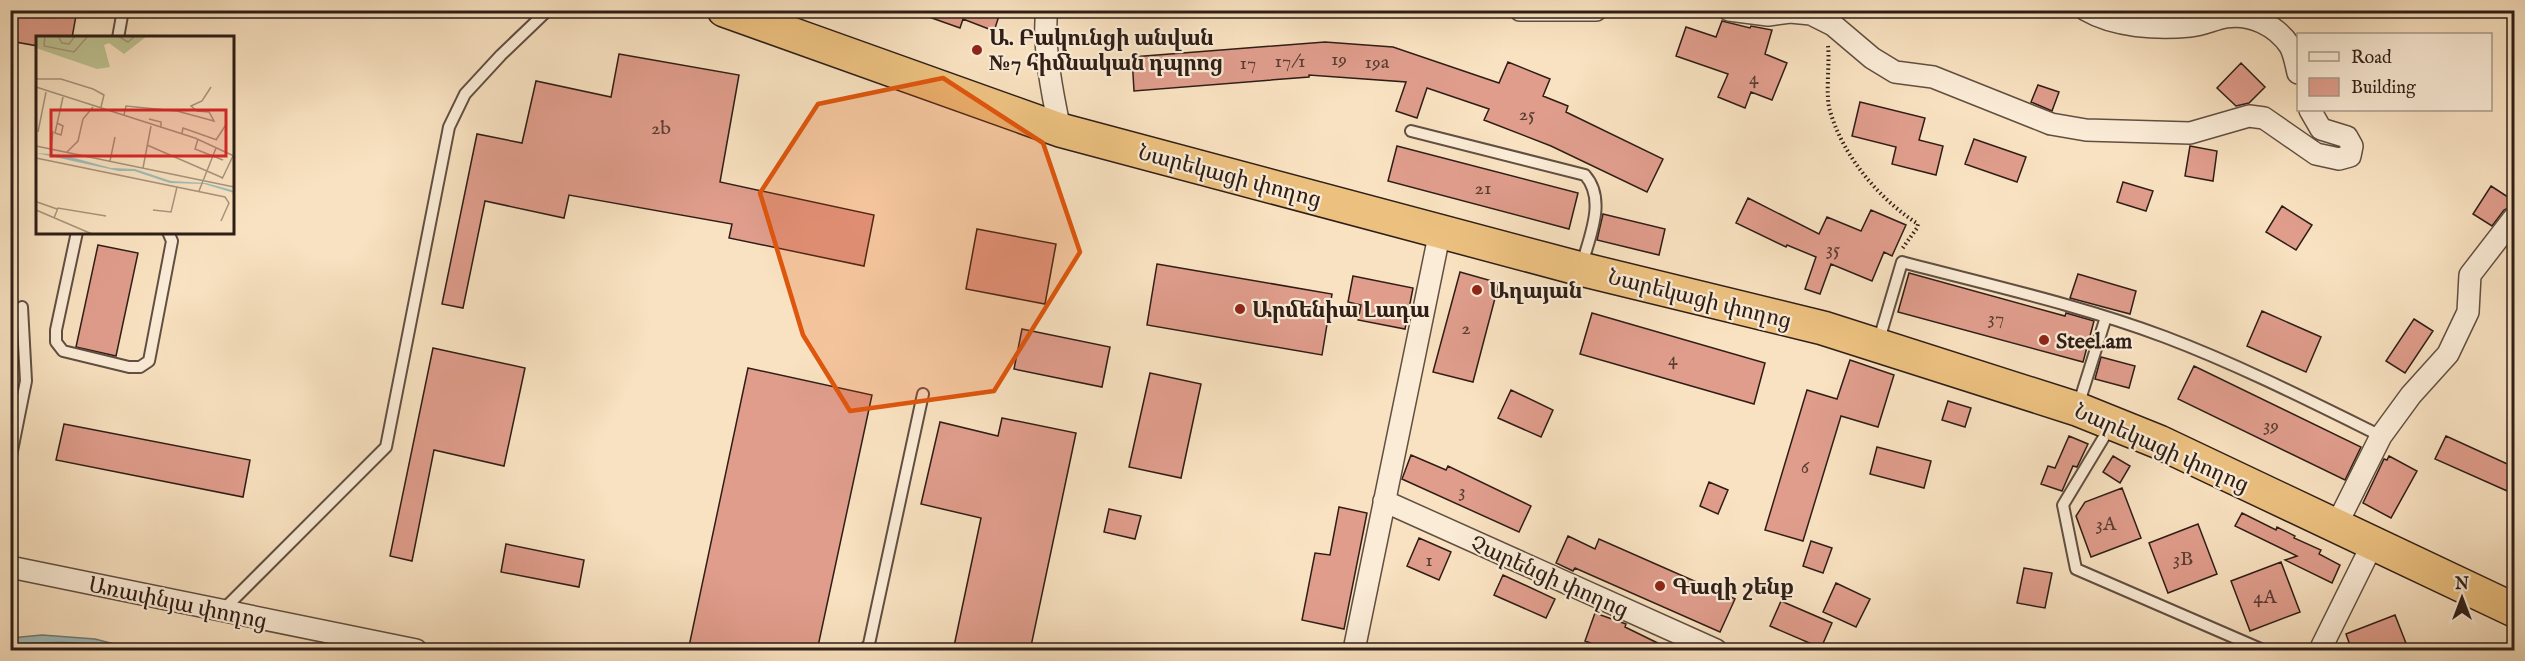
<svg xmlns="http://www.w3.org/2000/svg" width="2525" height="661" viewBox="0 0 2525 661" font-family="'IM FELL English','Noto Serif Armenian',serif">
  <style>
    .water { fill: #a0bcba; stroke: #727d79; stroke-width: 1.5 }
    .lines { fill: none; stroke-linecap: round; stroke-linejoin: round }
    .shore { stroke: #676d68; stroke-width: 1.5 }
    .building { fill: #e09d8c; stroke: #2e1e17; stroke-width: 1.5 }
    .lane-casing { stroke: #614f42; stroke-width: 14 }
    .street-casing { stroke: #614f42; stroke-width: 24 }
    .highway-casing { stroke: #2e1e17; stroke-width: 36 }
    .path { stroke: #2e1e17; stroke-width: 4; stroke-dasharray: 1.5 3; stroke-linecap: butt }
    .lane { stroke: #fbecd7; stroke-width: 10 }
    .street { stroke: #fbecd7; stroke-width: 21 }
    .highway { stroke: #ecc180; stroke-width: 33 }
    .marked { fill: #df560d; fill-opacity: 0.2; stroke: #df560d; stroke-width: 4.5; stroke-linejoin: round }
    .poi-dot { fill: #8f2418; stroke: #fbecd7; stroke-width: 2 }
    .labels { text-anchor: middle; stroke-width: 4.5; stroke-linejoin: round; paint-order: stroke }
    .number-label { font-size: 20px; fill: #5a3e34 }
    .poi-label { font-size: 22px; font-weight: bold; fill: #2e1e17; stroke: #fbecd7; text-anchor: start }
    .street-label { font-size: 22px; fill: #2e1e17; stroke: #fbecd7 }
    .inset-road { fill: none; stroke: #a8947d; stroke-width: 1.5 }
    .view { fill: #d62828; fill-opacity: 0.15; stroke: #d62828; stroke-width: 3 }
    .inset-edge { fill: none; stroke: #2e1e17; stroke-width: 3 }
  </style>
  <rect width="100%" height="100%" fill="#f9e2c1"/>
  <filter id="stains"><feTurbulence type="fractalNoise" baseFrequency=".00333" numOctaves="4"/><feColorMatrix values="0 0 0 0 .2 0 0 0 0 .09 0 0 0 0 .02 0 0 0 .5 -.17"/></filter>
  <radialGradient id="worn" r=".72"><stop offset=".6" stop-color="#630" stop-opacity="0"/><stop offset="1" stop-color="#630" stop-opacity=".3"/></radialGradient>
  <path class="water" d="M42 635 95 639 122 646 156 650H11V638Z"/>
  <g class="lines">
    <path class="shore" d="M10 644C45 643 84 639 116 650"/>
  </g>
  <path class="building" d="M10 10H77L72 38H38V46L10 41Z
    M916 10H1001L994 31 963 19 960 28 915 12Z
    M1722 21 1750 28 1751 26 1772 30 1765 54 1787 63 1772 100 1751 92 1745 108 1718 97 1728 74 1676 56 1686 27 1716 37Z
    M1325 42 1393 47 1499 83 1508 62 1550 79 1543 96 1568 106 1566 112 1663 159 1647 192 1551 146 1484 120 1489 109 1427 88 1417 118 1396 111 1406 82 1309 75V77L1134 91 1132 57Z
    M619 54 739 75 720 182 874 215 864 266 729 238 732 224 569 195 564 218 485 201 463 308 442 304 477 134 522 143 536 81 611 97Z
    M2241 63 2265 87 2249 103 2236 106 2217 88Z
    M2038 85 2059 92 2052 111 2031 102Z
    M1860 102 1925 118 1919 140 1943 146 1936 175 1892 164 1896 147 1852 136Z
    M1974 139 2026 157 2017 182 1965 164Z
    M1397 146 1578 193 1569 229 1388 181Z
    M2190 146 2217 151 2213 181 2185 176Z
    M2123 182 2153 191 2146 211 2117 202Z
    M2491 186 2514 201V205L2504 210 2492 226 2473 214Z
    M1748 198 1819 234 1827 217 1861 231 1871 210 1906 225 1892 256 1884 252 1872 281 1831 264 1820 294 1805 289 1816 257 1787 245 1786 247 1736 223Z
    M2282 206 2312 225 2296 250 2266 232Z
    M1603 214 1665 229 1659 255 1597 240Z
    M977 229 1056 244 1045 304 966 289Z
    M98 245 138 253 116 356 76 347Z
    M1157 264 1332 294 1322 355 1147 325Z
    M1460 272 1499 283 1473 382 1433 372Z
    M1909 273 2065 316 2066 313 2094 321 2083 362 1898 312Z
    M2078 274 2136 291 2130 314 2070 298Z
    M1353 276 1413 288 1405 329 1358 320 1361 305 1348 302Z
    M2262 311 2321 337 2306 372 2247 346Z
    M1592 313 1765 363 1754 404 1580 354Z
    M2414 319 2433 331 2405 373 2386 361Z
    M1022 329 1110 347 1102 387 1014 369Z
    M433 348 525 368 504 466 434 450 412 561 390 556Z
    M2101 357 2135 366 2129 388 2095 379Z
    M1850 360 1894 375 1878 427 1841 416 1803 541 1765 530 1807 390 1837 399Z
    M2194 366 2361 447 2345 480 2178 399Z
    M748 368 872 395 817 651H688Z
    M1150 373 1201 384 1181 478 1129 467Z
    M1511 390 1553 410 1541 437 1498 418Z
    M1948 401 1971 408 1965 427 1942 420Z
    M1002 418 1076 433 1030 651H953L981 518 921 504 940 422 998 436Z
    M64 424 250 460 243 497 56 460Z
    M2069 436 2088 444 2077 467 2073 466 2062 491 2041 484 2048 466 2055 468Z
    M2446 436 2514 467V494L2435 459Z
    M1877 447 1931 461 1924 488 1870 474Z
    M1411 455 1446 470 1448 466 1531 506 1519 532 1402 479Z
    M2113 456 2130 466 2120 483 2103 472Z
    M2389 456 2417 471 2391 518 2363 503 2384 459 2387 460Z
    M1709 482 1728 490 1718 514 1700 506Z
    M2122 488 2141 538 2091 557 2076 516 2085 502Z
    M1339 507 1367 513 1344 629 1302 620 1315 553 1330 555Z
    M1109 509 1141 516 1135 539 1104 532Z
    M2242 513 2276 530 2277 527 2295 536 2294 538 2321 550 2319 554 2340 565 2332 583 2285 560 2297 556 2235 526Z
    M2198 524 2217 574 2168 593 2149 543Z
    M1568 536 1595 549 1599 539 1735 599 1720 632 1575 568 1573 571 1556 563Z
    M1419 538 1451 552 1439 580 1407 566Z
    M1811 541 1832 548 1823 573 1803 566Z
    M506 544 584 560 579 587 501 572Z
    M2281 562 2300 612 2250 631 2231 581Z
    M2024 568 2052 573 2045 608 2017 603Z
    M1503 575 1555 599 1546 618 1494 595Z
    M1836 583 1870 599 1856 627 1823 612Z
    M1781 601 1832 623 1821 648 1770 626Z
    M1595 613 1626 624 1625 627 1674 651H1612L1585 641Z
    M2395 615 2409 651H2352L2346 634Z"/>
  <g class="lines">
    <defs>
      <path id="lane" d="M118 38 123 10
        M1411 131 1585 175C1607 200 1589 237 1582 265
        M77 232 56 330V342L63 351 129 367H140L149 361 172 241 168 232
        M1878 343 1902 262C1989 285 2080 305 2165 337 2239 365 2310 401 2381 436
        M2078 406 2106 317
        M2110 427 2063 505 2076 569 2263 650
        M10 461 26 381 22 307
        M222 611 386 447 449 127 465 94 501 55 548 10
        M864 650 869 644 923 394"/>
      <path id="street" d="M1047 10C1042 43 1053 97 1060 130
        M1520 10H1596
        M1729 10 1768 15 1790 12 1811 14 1833 25 1872 58 1895 72 1933 77 2051 124 2086 130 2190 133 2249 116 2264 118 2316 154 2339 159 2350 156 2352 146 2347 137 2321 129 2310 110
        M2086 10C2115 27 2157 29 2190 26 2203 25 2214 19 2226 17 2250 13 2276 25 2290 46 2294 53 2296 64 2298 73
        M1384 501 1716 650
        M2336 526 2381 436 2411 395 2448 354 2468 312 2470 275 2514 218
        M10 567 416 650
        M1354 650 1440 231
        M2320 650 2373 543"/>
      <path id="highway" d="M724 10 1060 130 1581 269 1823 328 2077 409 2159 442 2514 610"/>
    </defs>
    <use href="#lane" class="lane-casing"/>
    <use href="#street" class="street-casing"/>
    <use href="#highway" class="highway-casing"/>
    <path class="path" d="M1828 46C1830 64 1825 95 1830 111 1843 156 1879 199 1918 224L1917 228 1902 249"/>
    <use href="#lane" class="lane"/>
    <use href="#street" class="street"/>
    <use href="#highway" class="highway"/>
  </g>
  <path class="marked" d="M943 78 1043 143 1080 252 994 391 850 411 803 335 760 193 818 104Z"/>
  <g class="poi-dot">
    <circle cx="977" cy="50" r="6"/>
    <circle cx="1477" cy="290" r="6"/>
    <circle cx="1240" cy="309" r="6"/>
    <circle cx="2044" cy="340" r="6"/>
    <circle cx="1660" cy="586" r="6"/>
  </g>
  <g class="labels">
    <g class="number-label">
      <text x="1339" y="65">19</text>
      <text x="1290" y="67">17/1</text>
      <text x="1377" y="68">19a</text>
      <text x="1248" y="69">17</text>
      <text x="1754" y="84">4</text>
      <text x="1527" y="120">25</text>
      <text x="661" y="134">2b</text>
      <text x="1483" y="194">21</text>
      <text x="1833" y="255">35</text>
      <text x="1996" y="324">37</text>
      <text x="1466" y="334">2</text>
      <text x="1673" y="365">4</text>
      <text x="2271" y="431">39</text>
      <text x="1805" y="473">6</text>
      <text x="1462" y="497">3</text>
      <text x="2106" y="530">3A</text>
      <text x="2183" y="565">3B</text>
      <text x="1429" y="566">1</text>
      <text x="2265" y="603">4A</text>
    </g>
    <g class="poi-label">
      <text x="989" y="45">Ա. Բակունցի անվան<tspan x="989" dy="25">№7 հիմնական դպրոց</tspan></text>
      <text x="1489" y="298">Աղայան</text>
      <text x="1252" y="317">Արմենիա Լադա</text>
      <text x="2056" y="348">Steel.am</text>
      <text x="1672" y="594">Գազի շենք</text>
    </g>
    <g class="street-label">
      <text transform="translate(1230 175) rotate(15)" y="8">Նարեկացի փողոց</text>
      <text transform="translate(1700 298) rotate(14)" y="8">Նարեկացի փողոց</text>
      <text transform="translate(2162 447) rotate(24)" y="8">Նարեկացի փողոց</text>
      <text transform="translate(1550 576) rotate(24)" y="8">Չարենցի փողոց</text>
      <text transform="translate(178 602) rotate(12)" y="8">Առափնյա փողոց</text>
    </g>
  </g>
  <g transform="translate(36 36)">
    <rect width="198" height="198" fill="#f9e2c1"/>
    <path d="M0 0H111L88 18 73 7 68 9 74 31 61 33 0 12Z" fill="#bec392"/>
    <path d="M0 117 27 119 75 132 99 133 135 145 170 147 196 154 198 157 168 148 134 147 98 135H83Z" fill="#a0bcba"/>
    <path class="inset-road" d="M9 0 8 10 38 16 52 0M22 0 26 7 33 8 39 0M82 0 92 6 99 0M0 43H25L57 53 68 59 65 71M0 51 159 102 198 120M88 79 90 70 141 75 178 85 173 76 161 75 155 70 166 65 175 51M113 83 125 86V92M21 87 27 90 25 99 19 97 27 61M2 96 10 56M146 97 147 92 181 104M162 103 159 113 187 124M180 104 191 87M111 109 187 142M0 110 198 151M15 113 17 95M31 116 42 105 47 83 57 71M0 122 189 161 193 167 185 185M74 125 79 101M107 132 115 90M186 143 197 120M163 155 180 112M1 166 21 173M0 174 56 198M117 174 135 176 141 151M18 182 22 172 70 180"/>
    <path class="view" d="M15 74H190V120H15Z"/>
    <rect width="198" height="198" class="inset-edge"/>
  </g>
  <rect width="2525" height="661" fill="none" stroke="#f9e2c1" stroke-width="36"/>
  <rect x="12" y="12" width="2501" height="637" fill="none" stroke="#2e1e17" stroke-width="3"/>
  <rect x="18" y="18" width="2489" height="625" fill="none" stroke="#2e1e17" stroke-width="1.5"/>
  <rect x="2297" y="33" width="195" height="78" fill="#fbecd7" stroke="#a99a8a" stroke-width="1.5"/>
  <rect x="2309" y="52" width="30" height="9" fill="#fbecd7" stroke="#a99a8a" stroke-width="1.5"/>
  <text x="2351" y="63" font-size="18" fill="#2e1e17">Road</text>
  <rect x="2309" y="78" width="30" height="18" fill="#e09d8c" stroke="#a99a8a" stroke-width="1.5"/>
  <text x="2351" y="93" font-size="18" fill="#2e1e17">Building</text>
  <g transform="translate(2462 598)" stroke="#fbecd7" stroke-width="4.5" paint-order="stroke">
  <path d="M0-4.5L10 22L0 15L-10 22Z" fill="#2e1e17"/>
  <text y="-9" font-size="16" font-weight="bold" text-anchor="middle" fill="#2e1e17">N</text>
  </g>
  <rect width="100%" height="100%" filter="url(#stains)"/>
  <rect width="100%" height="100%" fill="url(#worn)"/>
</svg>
